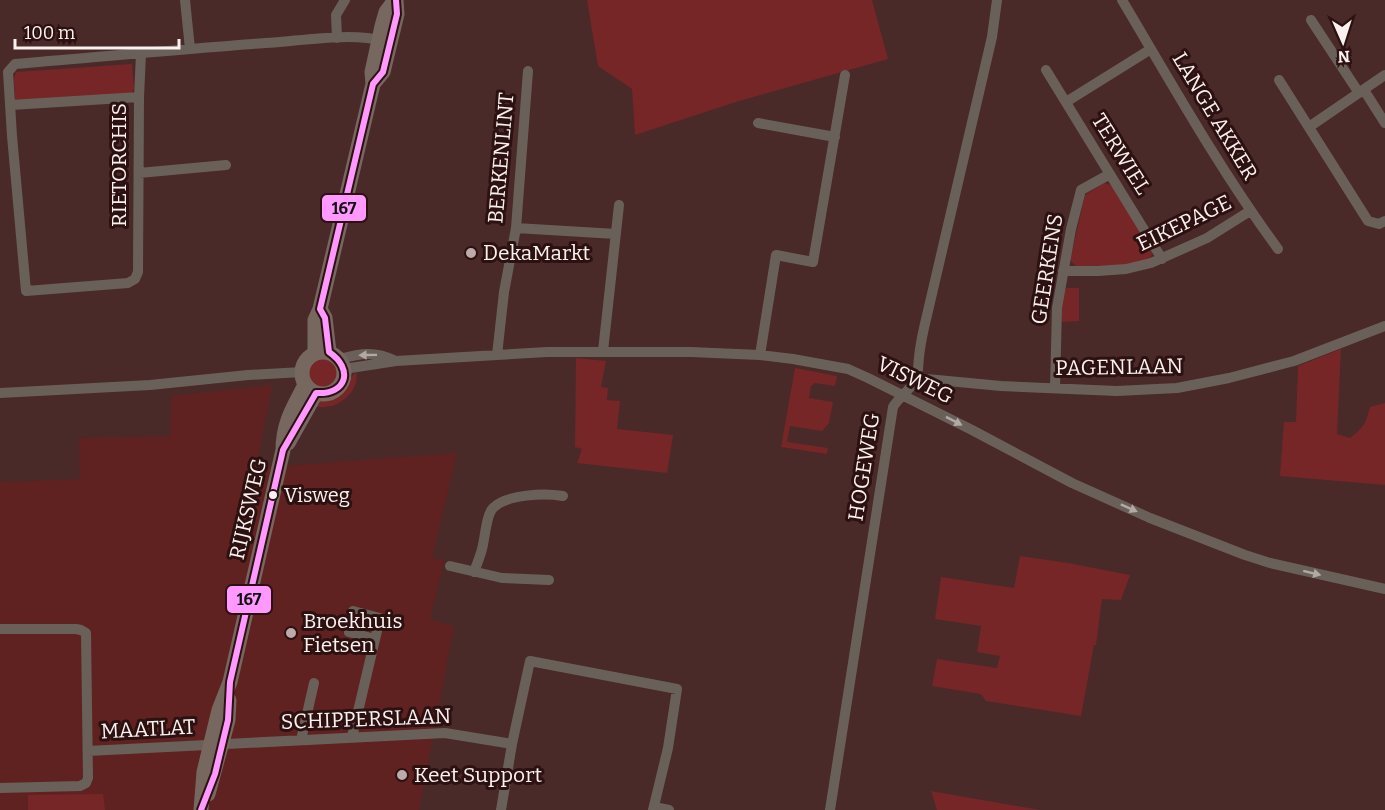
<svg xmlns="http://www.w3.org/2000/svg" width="1385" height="810" viewBox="0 0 1385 810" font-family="Bitter,serif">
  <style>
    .built { fill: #602221 }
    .green { fill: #762627 }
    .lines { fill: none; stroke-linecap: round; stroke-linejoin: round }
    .minor { stroke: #696159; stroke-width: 10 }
    .primary { stroke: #76685f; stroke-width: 15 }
    .bus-1-casing { stroke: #2c1110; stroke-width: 10 }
    .bus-1 { stroke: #f9f; stroke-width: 6 }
    .oneway { fill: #b1a9a4 }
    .poi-dot { fill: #bcabaa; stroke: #2c1110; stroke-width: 2 }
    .bus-dot { fill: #f9f1f0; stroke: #2c1110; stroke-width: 2 }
    .labels { text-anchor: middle; stroke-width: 6; stroke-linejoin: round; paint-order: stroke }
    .bus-label { font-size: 20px; fill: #f9f1f0; stroke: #2c1110; text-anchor: start }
    .street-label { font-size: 21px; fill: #f9f1f0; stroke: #2c1110 }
    .poi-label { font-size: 21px; fill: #f9f1f0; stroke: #2c1110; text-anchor: start }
    .line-badge { stroke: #2c1110; stroke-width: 2 }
    .pale-badge-label { font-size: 16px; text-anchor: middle; font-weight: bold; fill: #111 }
  </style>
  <rect width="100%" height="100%" fill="#4a2929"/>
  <path class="built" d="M272 385 256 468 457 453 432 557 444 561 430 620 454 626 419 810H0V482L80 479 79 438 170 436 171 396Z"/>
  <path class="green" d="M587 0H872L888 59 739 101 635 135 632 89 598 66Z
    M132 64 134 88 132 93 15 102 14 78 16 72Z
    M1104 183 1111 185 1150 248 1152 254 1149 261 1124 267H1077L1071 261V256L1085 195Z
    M1067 288H1079V321L1062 322V297L1064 290Z
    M1341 349 1337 434 1350 438C1364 427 1366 423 1370 407L1385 403V485L1280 476 1284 422H1296L1298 366Z
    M576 358 606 361 601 387 608 388 607 400 620 401 617 429 673 435 667 473 577 463 582 449 575 447Z
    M308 373a15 15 0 1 1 30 0a15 15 0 1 1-30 0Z
    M795 368 837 376 835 386 815 383 811 386 809 398 833 402 829 423 822 431 790 426 787 442 828 448 827 454 781 447Z
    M356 372C360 386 346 402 332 406 327 407 321 407 316 407L317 401C322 399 328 399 332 397 344 393 347 380 356 372Z
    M1020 556 1068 563 1130 575 1121 600 1102 599 1096 645H1094L1081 716 986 701 981 694 932 686 937 659 997 668 1000 656 977 652 981 626 935 619 941 577 1014 588Z
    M931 791 1040 810H937Z
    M103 794 105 810H28V795Z"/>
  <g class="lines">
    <path class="minor" d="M185 0 190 49
      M1122 0C1172 84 1220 170 1278 249
      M1311 20 1359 93
      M337 38 336 15 345 0
      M141 54 139 97 138 272 135 279 128 283 26 291 12 136 8 72 15 64C98 57 182 49 265 43 301 41 349 32 384 41
      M1046 70 1162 259
      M1279 80 1368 221 1379 224 1385 221
      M1364 90 1385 123
      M1066 102 1151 49
      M11 105 139 97
      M758 123 835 137
      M1309 127 1385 75
      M139 173 226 165
      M516 228 616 234
      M1063 271H1098L1126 269 1151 263 1207 238 1250 211
      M603 351 619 205
      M497 355 504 292 516 228 528 71
      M760 355 776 255 813 262 845 75
      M340 359C361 353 375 351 396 361
      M344 369 396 361 547 352H691L760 355 793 359 848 369 868 378 972 430 1072 483 1150 518 1245 555 1270 563 1385 589
      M916 378 1001 386 1117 391 1177 388 1229 378 1294 361 1385 326
      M1055 388 1057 308 1071 229 1081 190 1110 174
      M0 393 150 385 248 375 302 372
      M450 566 502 578 549 580
      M474 572C477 564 480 557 482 549 485 539 486 515 493 508 507 494 545 493 563 496
      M0 629H76L81 630 86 633 88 778 86 783 80 786 0 788
      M352 737 380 618 353 611 349 632 375 639
      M301 740 314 683
      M88 751 445 733 512 744
      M654 807 669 810
      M501 810 512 744 530 661 677 689 668 748 653 810
      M830 810 893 407C899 397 909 391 915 381 919 373 918 365 919 357 920 347 922 337 924 328L992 37 997 0"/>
    <path class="primary" d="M373 84 383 72 397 14 396 0
      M320 309 325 318 329 352
      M302 373a21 21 0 1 1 42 0a21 21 0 1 1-42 0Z
      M315 353V320L320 309 373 84 372 72 382 26 386 12 395 0
      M288 443 316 393
      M208 794 228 720 229 700
      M201 810 204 772 219 710 230 682 283 450C283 423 293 408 305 385"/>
    <defs>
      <path id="bus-1" d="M201 810 215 774 228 720 230 682 283 450 316 393C347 395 354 369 329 352L325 318 320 309 373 84 383 72 397 14 396 0"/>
    </defs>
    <use href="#bus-1" class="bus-1-casing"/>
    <use href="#bus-1" class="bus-1"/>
  </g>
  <defs><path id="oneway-solid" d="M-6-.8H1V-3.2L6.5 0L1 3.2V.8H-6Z" transform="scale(1.5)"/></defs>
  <g class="oneway">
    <use href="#oneway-solid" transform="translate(368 355) rotate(179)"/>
    <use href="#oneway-solid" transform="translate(954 421) rotate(27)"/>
    <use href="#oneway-solid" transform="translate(1129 508) rotate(24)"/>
    <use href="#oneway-solid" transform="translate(1312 573) rotate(14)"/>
  </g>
  <g class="poi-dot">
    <circle cx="471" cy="253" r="6"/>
    <circle cx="291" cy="633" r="6"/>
    <circle cx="402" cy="775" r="6"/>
  </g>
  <circle class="bus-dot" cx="273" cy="495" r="5"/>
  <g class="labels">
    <g class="bus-label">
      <text x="284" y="502">Visweg</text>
    </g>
    <g class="street-label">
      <text transform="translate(1215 116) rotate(59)" y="7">LANGE AKKER</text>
      <text transform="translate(1121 154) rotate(58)" y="7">TERWIEL</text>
      <text transform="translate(501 158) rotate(-85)" y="7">BERKENLINT</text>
      <text transform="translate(119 165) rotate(-90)" y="7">RIETORCHIS</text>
      <text transform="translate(1184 223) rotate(-26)" y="7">EIKEPAGE</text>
      <text transform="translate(1047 269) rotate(-81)" y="7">GEERKENS</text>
      <text transform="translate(1119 367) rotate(-1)" y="7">PAGENLAAN</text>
      <text transform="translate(915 380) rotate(26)" y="7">VISWEG</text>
      <text transform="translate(864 467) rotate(-81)" y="7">HOGEWEG</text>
      <text transform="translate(248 509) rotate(-77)" y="7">RIJKSWEG</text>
      <text transform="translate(366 719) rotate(-2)" y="7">SCHIPPERSLAAN</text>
      <text transform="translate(148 729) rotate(-3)" y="7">MAATLAT</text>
    </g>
    <g class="poi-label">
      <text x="483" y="260">DekaMarkt</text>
      <text x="303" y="628">Broekhuis<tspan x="303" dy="24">Fietsen</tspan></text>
      <text x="414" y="782">Keet Support</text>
    </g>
  </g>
  <g class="line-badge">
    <rect x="321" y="194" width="46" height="28" rx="6" fill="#f9f"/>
    <rect x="226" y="585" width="46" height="29" rx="6" fill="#f9f"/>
  </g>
  <g class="pale-badge-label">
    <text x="344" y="214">167</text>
    <text x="249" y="605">167</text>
  </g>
  <g transform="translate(1343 42) rotate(177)" stroke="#2c1110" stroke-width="4.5" paint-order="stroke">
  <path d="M0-4.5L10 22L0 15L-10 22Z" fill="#f9f1f0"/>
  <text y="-9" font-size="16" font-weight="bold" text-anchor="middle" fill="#f9f1f0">N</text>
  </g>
  <path d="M15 39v9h164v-9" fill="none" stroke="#f9f1f0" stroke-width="3"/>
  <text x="24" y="39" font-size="18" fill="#f9f1f0" stroke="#2c1110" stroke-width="4.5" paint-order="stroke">100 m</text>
</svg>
